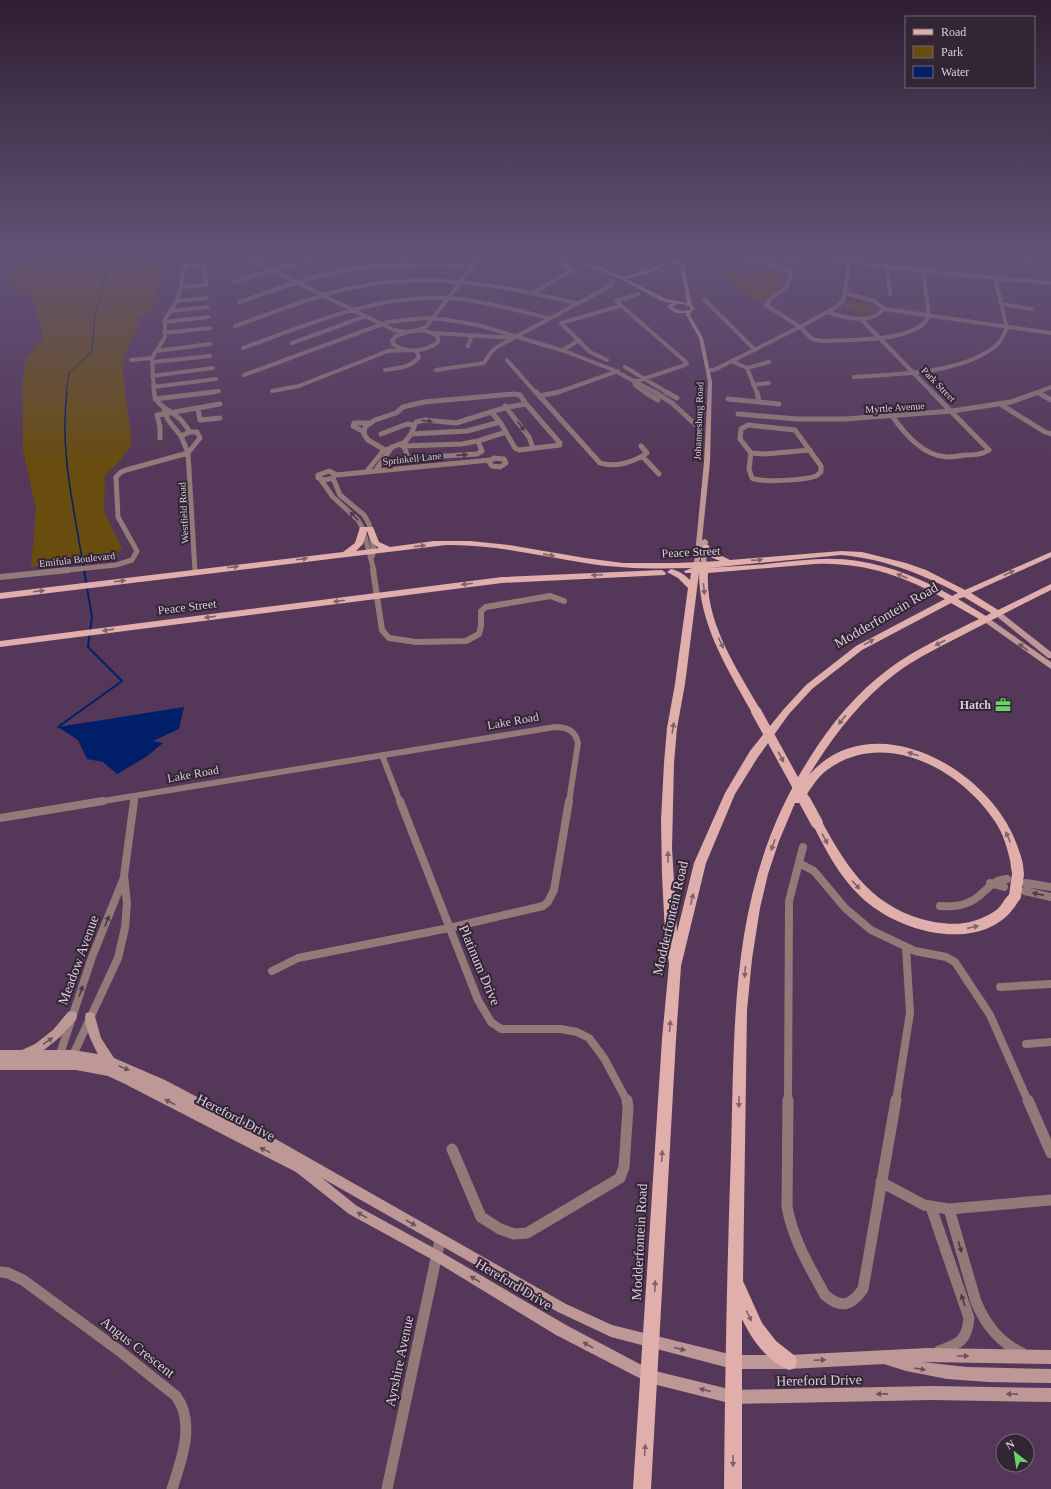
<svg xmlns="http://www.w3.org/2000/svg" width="1051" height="1489" viewBox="0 0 1051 1489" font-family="Georgia,serif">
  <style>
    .green { fill: #684d0f }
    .water { fill: #001f68 }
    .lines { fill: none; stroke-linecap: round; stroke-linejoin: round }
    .stream-far2 { stroke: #001f68; stroke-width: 1 }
    .stream-far1 { stroke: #001f68; stroke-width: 1.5 }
    .stream { stroke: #001f68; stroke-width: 2 }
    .street-far4 { stroke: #937a79; stroke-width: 4 }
    .street-far3 { stroke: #937a79; stroke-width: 5 }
    .street-far2 { stroke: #937a79; stroke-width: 6 }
    .street-far1 { stroke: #937a79; stroke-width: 8 }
    .street { stroke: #937a79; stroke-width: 11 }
    .secondary { fill: #be9896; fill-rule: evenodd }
    .primary { fill: #e0afac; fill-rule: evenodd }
    .primary-bridge-far1 { stroke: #e0afac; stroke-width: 10 }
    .primary-bridge { stroke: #e0afac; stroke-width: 12 }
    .oneway { fill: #4a3a45 }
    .oneway2 { fill: #80636a }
    .oneway3 { fill: #6a535b }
    .labels { text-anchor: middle; stroke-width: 4; stroke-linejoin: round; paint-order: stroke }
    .far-street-label { font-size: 10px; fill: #ddcbdf; stroke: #322534 }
    .street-label { font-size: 12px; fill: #ddcbdf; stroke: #322534 }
    .poi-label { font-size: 12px; font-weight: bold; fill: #ddcbdf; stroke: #322534; text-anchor: end }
    .near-street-label { font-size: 14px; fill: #ddcbdf; stroke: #322534 }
  </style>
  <rect width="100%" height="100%" fill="#553759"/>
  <path class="green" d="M24 255H153V257L164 266 161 274 156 281 153 308 139 318 137 325 138 327 124 355 123 374 132 445 117 464 105 475 104 511 122 549 111 558 31 567 36 509 23 450 22 392 25 360 43 337 33 297 2 276Z
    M768 265 778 270C784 291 776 294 758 302L712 268 724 267 742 275 764 269Z
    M850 301 873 306V309L867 314H857L854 310 843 306Z"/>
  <path class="water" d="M184 707 179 729 153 741 163 743 146 757 117 774 103 762 87 759 78 740 58 727Z"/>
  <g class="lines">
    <path class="stream-far2" d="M66 393 69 373 92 351 95 316 107 270 105 255"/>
    <path class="stream-far1" d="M67 392C59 451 75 512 84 571"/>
    <path class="stream" d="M58 727 122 681 88 647 92 617 84 570"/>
    <path class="street-far4" d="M240 255 394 330 407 332
      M357 255 366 267
      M399 255 401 264
      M530 255 554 259 572 270 535 292
      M704 255 719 257
      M715 255 768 264 808 260 849 261 923 271 1051 283
      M764 255 766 259 791 274C787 296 775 290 766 305L800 327 812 339 822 341C850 339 897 342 921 326 925 323 927 319 929 316L923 271
      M982 255 1027 259
      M248 259 262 255
      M528 263 536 256
      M186 266 205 264
      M887 266 890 294
      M234 282 287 266 340 255
      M181 287 206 285 204 255
      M638 294 616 301 687 363 685 365 634 382 636 386 646 393
      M704 299 755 350
      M177 301 207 298
      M239 302C267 293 294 282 323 275 373 263 423 262 474 265
      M1001 304 1032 309
      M884 309 1051 333
      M171 311 208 307
      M827 312C845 318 870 325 884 309L874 301 845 293
      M861 319 933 393
      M164 322 208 317
      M235 326C275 312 315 295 356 287 430 272 503 285 575 303
      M418 330 426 327 481 255
      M411 331C421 330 430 330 438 337V342C424 352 407 354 393 344L392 341 396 336Z
      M164 333 210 328
      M434 333 513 338
      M292 343 366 316
      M468 346 472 335
      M243 348C309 324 377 294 449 298 483 301 516 310 548 318
      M563 350 579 340
      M156 351 210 344
      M131 360 152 358
      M507 360 536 393
      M607 360 590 352 561 323 620 306
      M731 361 747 368 757 393
      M153 362 210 356
      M625 367 668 393
      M747 368 769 362
      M385 370C397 368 411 368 419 357L416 350
      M436 370 484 363 492 351 497 347 612 285 613 281
      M709 370H714L800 327 838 306 844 299 850 255
      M244 375 388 322 424 318 442 319 478 325 564 351 611 369 657 393
      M152 376 213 368
      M854 377C897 374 964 374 998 344 1002 340 1004 333 1007 328L995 278
      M753 385 769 383
      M153 387 216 379
      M272 391 299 386 388 351 408 350
      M154 393 152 358 165 337V319L177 301 181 287 182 275 186 266 178 255
      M206 393 219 391
      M556 393 618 371
      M1036 393 1051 387"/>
    <path class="street-far3" d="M154 392C156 407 170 409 180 419 184 423 187 428 190 432
      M536 392 600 463C615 468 634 462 647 453L641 446
      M645 392 658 400
      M655 392 672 403 696 425
      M666 392 677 398
      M757 392 759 402
      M1039 393 1051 400
      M539 396 559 392
      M155 399 214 392
      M728 399 779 404
      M526 404 560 443V445L519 450 515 448 500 422 491 412 508 407Z
      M1000 404 1045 432 1051 434
      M505 406 529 437 533 448
      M198 408 200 420 220 418
      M164 410 168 420 181 436
      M738 414 797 419H845L952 411 1011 402 1039 392
      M892 416C905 434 923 456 947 457 953 457 959 456 965 455 973 455 982 455 989 450L932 392
      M748 425 795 430 821 466V472C819 473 818 475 816 476 806 480 761 483 752 478L749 469 751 453 740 439 741 429Z
      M190 432H197L200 438 188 453 181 436Z
      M364 432 353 426 354 423H370
      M381 434 407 424 413 425
      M411 434 467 431 500 422
      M160 438V427L157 415 220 404
      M401 445 405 448 407 456 413 458 477 454 482 451 478 441
      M403 446 462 444 478 441 506 432
      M385 450 368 440 364 434 365 427 375 420 396 413 403 407 424 402 514 394 520 395 526 404
      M751 453 765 454 810 450
      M642 456 659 474
      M494 458 504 459 506 463 500 467 492 466 489 462Z
      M376 470 392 447
      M329 471 335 474 333 478 325 480 318 478V475Z
      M367 471 383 451 405 442 411 434 416 422 425 420 456 423 491 412
      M336 475 490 460
      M333 478 340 495 364 515 369 524 374 551 372 557
      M321 480 333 497 358 520 363 529 374 571
      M59 571 116 565 132 560 137 551 118 517 116 477 121 472 126 470 188 453 195 571"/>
    <path class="street-far2" d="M373 570 382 630 389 638 416 642 466 641 479 634 481 626V611L486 607 550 596 564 601
      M0 577 68 570
      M382 755 400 802
      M97 802 555 727C568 727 575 731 578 743L569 802
      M134 802 135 796"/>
    <path class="street-far1" d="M400 801 478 1000 491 1022 501 1029H561L577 1032 589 1038 604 1058 627 1101
      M0 818 103 801
      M799 863 814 871 845 908 871 930 915 951 946 957 955 962 990 1015 1028 1101
      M990 883 1004 887
      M1026 883 1051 887
      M1025 891 1051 897
      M940 906C954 907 967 906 979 896 989 888 993 880 1007 879
      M272 971 298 958 449 928 543 906 548 902 554 890 569 801
      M1000 987 1051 984
      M1026 1044 1051 1042
      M60 1054 92 957 123 880
      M73 1055 118 958 125 928 127 903 124 876 134 801
      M788 1101 789 901 803 847
      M896 1101 910 1013 906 948"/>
    <path class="street" d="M788 1100 787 1207C793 1239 809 1266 825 1295 841 1309 851 1306 863 1289L896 1100
      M1028 1100 1051 1153
      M452 1149 481 1217 500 1229 514 1234 527 1233 620 1178 624 1167 628 1108 627 1100
      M881 1182 924 1205 949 1209 1051 1200
      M931 1207 969 1318C967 1341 959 1344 939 1351
      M949 1209 976 1302C986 1325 999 1342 1022 1353
      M0 1272 8 1273 23 1280 117 1349 176 1396C196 1423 181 1461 172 1489
      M387 1489 440 1240"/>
    <path class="secondary" d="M565 255H569L623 277 658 267 671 260 676 255H680L675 260 680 262 684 265 692 305 695 309 691 312 690 315 703 338 712 382 710 462 702 540 705 539 708 541 706 565H702L701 564V553L699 565H695L694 564 704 462 708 382 699 338 686 315V313H676L668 308V306L672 303 662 301 622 280ZM672 262 680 266 687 303 666 299 626 279 653 272ZM677 304H683L690 307 691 309C684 312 678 311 673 307Z
      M995 611H999L1051 652V658H1048L995 615 994 613Z
      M983 617H987L1051 662V669L983 621 982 619Z
      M72 1011 76 1012 77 1016 76 1020 60 1037 44 1050H73L98 1054C93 1045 82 1023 86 1013L90 1012 94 1013 101 1038 114 1058 165 1080 258 1129 566 1304 612 1325 733 1355H789L928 1348 1051 1350V1364L922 1362 967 1367 1051 1369V1383L988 1382 947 1379 906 1371 884 1364 789 1369H733L611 1337 558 1312 322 1178 357 1206 441 1252 566 1325 651 1370 733 1390 931 1386 1051 1388V1402L931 1400 733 1404 649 1383 556 1335 433 1260 349 1214 296 1172 125 1084 108 1076 76 1070H0V1050H22L35 1044 53 1030 68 1012Z"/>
    <path class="primary" d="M360 527H373L379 542 390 547 434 541H470L509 545 585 558 623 563H677L720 561 708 556 701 547 705 545H708L714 552 730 560 841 551 862 552 906 563 926 570 965 590 1051 552V557L971 593 998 610 1051 584V590C1018 606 986 623 953 640 934 650 913 660 895 674 859 701 832 738 809 775 873 702 993 770 1018 848 1021 856 1026 869 1022 877L1018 879 1014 877C1011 872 1011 866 1010 860 1007 847 1003 834 996 823 962 770 885 727 827 770 816 778 809 792 801 803H795L779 841 768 874 760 908 752 959 747 1010 743 1281 762 1323 776 1341 795 1356 797 1362 795 1368 789 1370C767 1361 752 1340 742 1319V1489H724C725 1377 727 1265 731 1153 735 1011 730 884 809 759 830 725 857 692 890 668 917 648 949 634 979 619L951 603 862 650 812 689 789 714 758 757 735 794 706 863 681 966 676 1039 651 1489H633L662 1039 669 964 665 933 662 876 661 820 664 763 667 728 675 684 688 588 678 578 667 572 671 569C679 571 684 574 690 580L691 573H685L684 571 692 568C657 569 621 569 585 563 539 556 493 544 446 545L0 599V593L343 552 355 543ZM367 531 372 543 379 548 356 551 363 544ZM841 555C884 559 920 573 958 593L952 596C922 579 891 566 858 561 830 556 802 560 775 563 753 566 730 566 708 568ZM815 564C863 562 904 576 945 599L856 646 806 685 783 710 750 751 725 793 694 863 677 932 672 848 674 763 677 728 685 684 699 573C699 624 727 668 751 711L756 715 761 711C737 669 705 623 708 573ZM964 597 991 613 986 616 958 599Z
      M662 570 666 573 665 575 502 583 0 647V641L502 577Z
      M817 819 821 820C848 870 874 910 934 922 957 926 975 924 995 911 1004 906 1007 888 1019 892L1021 896C992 958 899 935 860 896 839 876 825 849 812 823L813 820Z"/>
    <path class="primary-bridge-far1" d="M756 711 806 802"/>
    <path class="primary-bridge" d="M805 801 817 823
      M1015 896 1018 874"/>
  </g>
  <defs><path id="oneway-solid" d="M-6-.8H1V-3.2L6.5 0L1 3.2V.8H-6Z"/></defs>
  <g class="oneway">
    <use href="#oneway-solid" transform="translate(427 421) rotate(7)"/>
    <use href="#oneway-solid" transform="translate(521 426) rotate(54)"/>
    <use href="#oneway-solid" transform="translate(462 455) rotate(-5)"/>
    <use href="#oneway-solid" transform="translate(354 516) rotate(-135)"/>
    <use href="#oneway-solid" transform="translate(1038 894) rotate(-167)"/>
    <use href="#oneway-solid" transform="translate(107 921) rotate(-68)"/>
    <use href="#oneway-solid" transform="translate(81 991) rotate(-71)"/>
    <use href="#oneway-solid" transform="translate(960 1247) rotate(74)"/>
    <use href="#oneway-solid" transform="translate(963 1300) rotate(-109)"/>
  </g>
  <g class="oneway2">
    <use href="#oneway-solid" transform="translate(420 546) rotate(-6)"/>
    <use href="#oneway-solid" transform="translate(549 555) rotate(11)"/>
    <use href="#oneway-solid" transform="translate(302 559) rotate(-7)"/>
    <use href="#oneway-solid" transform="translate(757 560) rotate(-4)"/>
    <use href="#oneway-solid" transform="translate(233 567) rotate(-7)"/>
    <use href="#oneway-solid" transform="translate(1009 573) rotate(-24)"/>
    <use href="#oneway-solid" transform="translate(597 575) rotate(178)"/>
    <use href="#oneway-solid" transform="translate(902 576) rotate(-157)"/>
    <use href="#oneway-solid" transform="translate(120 581) rotate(-7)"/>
    <use href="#oneway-solid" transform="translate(467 584) rotate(173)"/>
    <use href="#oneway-solid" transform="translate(704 589) rotate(84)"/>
    <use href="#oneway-solid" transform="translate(39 591) rotate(-7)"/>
    <use href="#oneway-solid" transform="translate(339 601) rotate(173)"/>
    <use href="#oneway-solid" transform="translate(210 617) rotate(173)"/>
    <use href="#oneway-solid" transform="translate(108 630) rotate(172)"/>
    <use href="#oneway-solid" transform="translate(869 642) rotate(-29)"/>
    <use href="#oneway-solid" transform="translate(721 643) rotate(65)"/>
    <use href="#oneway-solid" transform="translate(940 643) rotate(152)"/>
    <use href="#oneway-solid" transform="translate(842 720) rotate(129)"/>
    <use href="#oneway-solid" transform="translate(673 728) rotate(-81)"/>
    <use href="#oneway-solid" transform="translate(913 754) rotate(-163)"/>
    <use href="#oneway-solid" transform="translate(781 757) rotate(62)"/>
    <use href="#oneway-solid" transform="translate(1008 837) rotate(-113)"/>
    <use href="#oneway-solid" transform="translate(825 839) rotate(61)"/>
    <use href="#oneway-solid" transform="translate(773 845) rotate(109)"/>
    <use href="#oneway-solid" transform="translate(668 857) rotate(-91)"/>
    <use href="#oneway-solid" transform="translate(856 885) rotate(48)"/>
    <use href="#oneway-solid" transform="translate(692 899) rotate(-76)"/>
    <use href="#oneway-solid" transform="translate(973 927) rotate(-13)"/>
    <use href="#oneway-solid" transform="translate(745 972) rotate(95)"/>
    <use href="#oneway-solid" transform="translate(670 1026) rotate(-85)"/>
    <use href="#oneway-solid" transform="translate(739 1102) rotate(91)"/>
    <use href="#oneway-solid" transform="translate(662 1156) rotate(-87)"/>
    <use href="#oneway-solid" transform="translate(655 1286) rotate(-87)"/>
    <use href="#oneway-solid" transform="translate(749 1316) rotate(64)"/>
    <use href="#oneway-solid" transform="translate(645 1450) rotate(-86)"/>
    <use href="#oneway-solid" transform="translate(733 1461) rotate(90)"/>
  </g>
  <g class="oneway3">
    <use href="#oneway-solid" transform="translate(1023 647) rotate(-145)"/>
    <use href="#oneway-solid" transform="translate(48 1041) rotate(-34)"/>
    <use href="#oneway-solid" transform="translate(124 1068) rotate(22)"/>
    <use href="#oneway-solid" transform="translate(170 1102) rotate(-152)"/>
    <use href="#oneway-solid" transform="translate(265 1150) rotate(-154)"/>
    <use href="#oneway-solid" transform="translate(362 1215) rotate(-150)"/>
    <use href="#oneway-solid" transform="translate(411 1223) rotate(30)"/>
    <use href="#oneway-solid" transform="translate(475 1279) rotate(-149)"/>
    <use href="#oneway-solid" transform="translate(588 1345) rotate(-151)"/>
    <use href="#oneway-solid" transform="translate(680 1349) rotate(14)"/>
    <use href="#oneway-solid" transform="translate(963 1356)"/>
    <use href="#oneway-solid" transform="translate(820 1360) rotate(-3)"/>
    <use href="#oneway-solid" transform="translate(920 1369) rotate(9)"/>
    <use href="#oneway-solid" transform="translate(705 1390) rotate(-165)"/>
    <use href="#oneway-solid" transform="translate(882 1394) rotate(179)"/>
    <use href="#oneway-solid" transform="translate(1012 1394) rotate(-179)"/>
  </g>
  <linearGradient id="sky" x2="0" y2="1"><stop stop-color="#2f1e31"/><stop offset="0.55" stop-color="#625376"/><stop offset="1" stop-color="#625376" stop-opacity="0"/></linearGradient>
  <rect width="1051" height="463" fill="url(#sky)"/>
  <defs>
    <symbol id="office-bare" viewBox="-9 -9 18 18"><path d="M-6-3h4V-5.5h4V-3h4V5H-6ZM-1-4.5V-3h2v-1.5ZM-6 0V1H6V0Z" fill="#6ad363" stroke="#322534" stroke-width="2.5" paint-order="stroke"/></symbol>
  </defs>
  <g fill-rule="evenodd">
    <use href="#office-bare" x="992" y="694" width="22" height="22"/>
  </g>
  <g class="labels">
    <g class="far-street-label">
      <text transform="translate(939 384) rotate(46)" y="4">Park Street</text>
      <text transform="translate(895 407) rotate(-4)" y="4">Myrtle Avenue</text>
      <text transform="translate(698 421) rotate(-88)" y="4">Johannesburg Road</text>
      <text transform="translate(412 458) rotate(-6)" y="4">Sprinkell Lane</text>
      <text transform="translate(183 513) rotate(-93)" y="4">Westfield Road</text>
      <text transform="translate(77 559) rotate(-6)" y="4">Emifula Boulevard</text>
    </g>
    <g class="street-label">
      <text transform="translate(691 552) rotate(-3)" y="4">Peace Street</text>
      <text transform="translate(187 607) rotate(-7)" y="4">Peace Street</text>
      <text transform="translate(513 721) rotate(-10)" y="4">Lake Road</text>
      <text transform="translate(193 774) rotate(-10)" y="4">Lake Road</text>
    </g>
    <g class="poi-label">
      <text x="991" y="709">Hatch</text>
    </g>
    <g class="near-street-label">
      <text transform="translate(886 615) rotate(-30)" y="5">Modderfontein Road</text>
      <text transform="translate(670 918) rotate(-77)" y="5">Modderfontein Road</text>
      <text transform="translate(78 960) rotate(-70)" y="5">Meadow Avenue</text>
      <text transform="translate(480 965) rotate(67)" y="5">Platinum Drive</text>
      <text transform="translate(236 1117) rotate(27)" y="5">Hereford Drive</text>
      <text transform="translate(639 1242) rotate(-87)" y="5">Modderfontein Road</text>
      <text transform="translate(514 1284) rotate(31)" y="5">Hereford Drive</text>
      <text transform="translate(138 1347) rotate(38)" y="5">Angus Crescent</text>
      <text transform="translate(399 1361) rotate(-78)" y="5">Ayrshire Avenue</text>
      <text transform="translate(819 1380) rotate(-1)" y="5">Hereford Drive</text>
    </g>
  </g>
  <rect x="905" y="16" width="130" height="72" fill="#322534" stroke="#766778"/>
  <rect x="913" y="29" width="20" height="6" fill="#e0afac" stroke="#766778"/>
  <text x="941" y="36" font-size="12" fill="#ddcbdf">Road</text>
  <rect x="913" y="46" width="20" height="12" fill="#684d0f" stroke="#766778"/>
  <text x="941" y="56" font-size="12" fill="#ddcbdf">Park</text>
  <rect x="913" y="66" width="20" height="12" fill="#001f68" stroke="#766778"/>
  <text x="941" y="76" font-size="12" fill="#ddcbdf">Water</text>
  <g transform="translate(1015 1453) rotate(330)"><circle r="19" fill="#322534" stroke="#766778"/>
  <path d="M0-3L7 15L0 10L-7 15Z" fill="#6ad363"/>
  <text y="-6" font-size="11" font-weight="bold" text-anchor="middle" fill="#ddcbdf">N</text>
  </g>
</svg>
